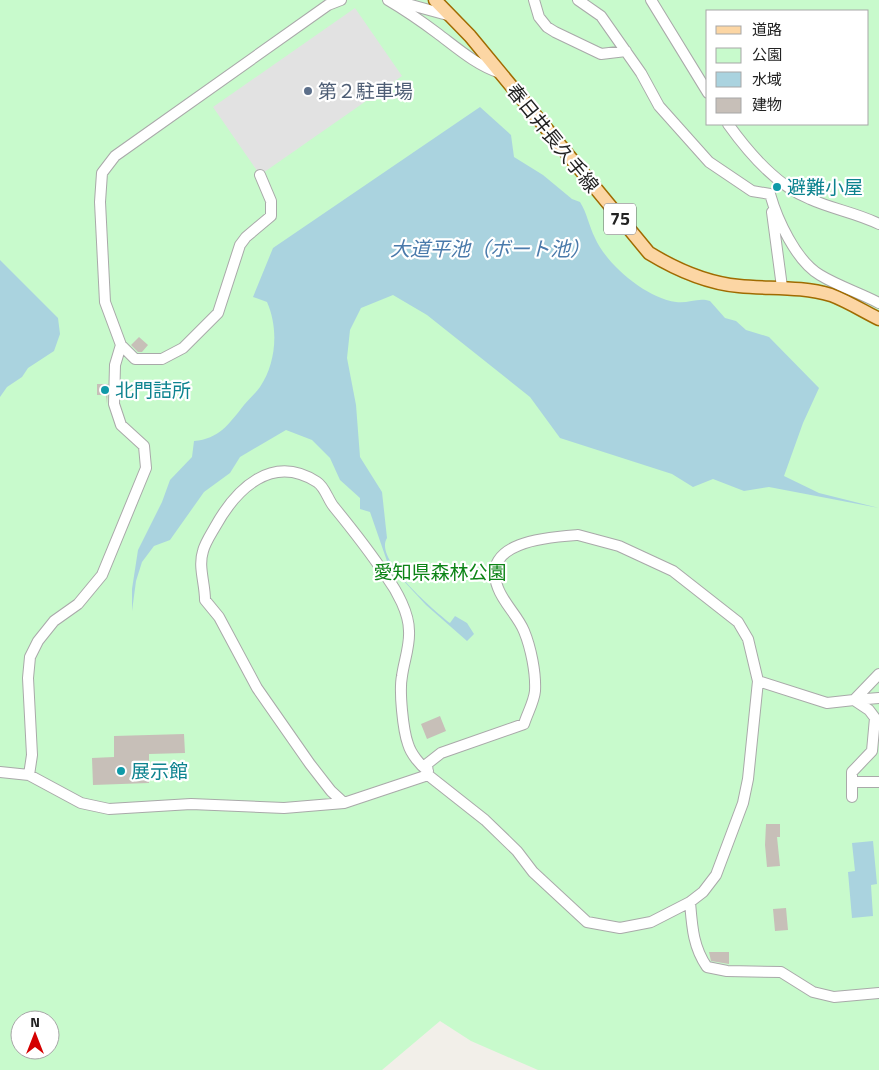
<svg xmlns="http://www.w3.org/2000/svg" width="879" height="1070" viewBox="0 0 879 1070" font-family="'Titillium Web','Noto Sans JP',sans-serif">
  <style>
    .park { fill: #c8facc; fill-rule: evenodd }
    .parking { fill: #e2e2e2 }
    .water { fill: #aad3df }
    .building { fill: #c7bfb8 }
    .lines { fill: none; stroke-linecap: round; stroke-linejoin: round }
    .minor-casing { stroke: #a9a9a9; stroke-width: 12 }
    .major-casing { stroke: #a06b00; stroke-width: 15 }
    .minor { stroke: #fff; stroke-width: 10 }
    .major { stroke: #fcd6a4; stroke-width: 12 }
    .service-dot { fill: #5c6f8a; stroke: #fff; stroke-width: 2 }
    .culture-dot { fill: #0f9aa8; stroke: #fff; stroke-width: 2 }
    .labels { text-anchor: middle; stroke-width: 4.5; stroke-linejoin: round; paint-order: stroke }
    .shield { fill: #fff; stroke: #646464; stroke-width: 1 }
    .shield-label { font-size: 18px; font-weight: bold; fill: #222 }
    .service-label { font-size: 19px; fill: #4e5e75; stroke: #fff; text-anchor: start }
    .street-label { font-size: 19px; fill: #222; stroke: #fff }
    .culture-label { font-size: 19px; fill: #0d838f; stroke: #fff; text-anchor: start }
    .park-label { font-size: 19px; fill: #0c8416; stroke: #fff }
    .water-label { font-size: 20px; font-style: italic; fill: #4a7aab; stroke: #fff }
  </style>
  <rect width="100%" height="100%" fill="#f2efe9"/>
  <path class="park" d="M0 0H879V1070H538L471 1041 440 1021 382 1070H0ZM708 11H868V124H708ZM20 1020H50V1050H20Z"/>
  <path class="parking" d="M355 8 402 76 260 175 213 107Z"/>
  <path class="water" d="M480 107 511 135 514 157 543 175 572 199 580 202C587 213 589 226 595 238 607 265 646 298 676 302 688 304 698 297 710 301L725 318 736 321 746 330 769 337 819 388 803 423 784 476 819 493 879 508 769 487 744 491 713 479 693 487 672 474 560 438 530 397 427 315 393 295 361 308 350 330 347 358 356 405 360 457 382 492 387 538C373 559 435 611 450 623L455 616 467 623 474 634 467 641 426 605 388 564 370 512 360 509V498L340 480 330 458 312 440 286 430 240 457 230 473 204 492 170 540 154 546 142 562 136 581 132 611V589L138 550 162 502 170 480 192 457 194 441C219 439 229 424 244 405 249 399 255 394 260 387 276 363 279 329 267 302L253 297 273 248Z
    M0 260 58 318 60 334 54 351 28 368 22 377 7 387 0 397V413Z
    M873 841 877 884 871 885 873 916 852 918 848 872 855 871 852 843Z"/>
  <path class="building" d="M139 337 148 345 142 352H138L131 345Z
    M97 384H108L107 404 106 395H97Z
    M440 716 446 731 427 739 421 724Z
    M184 734 185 753 149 754V783L93 785 92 758 114 757V736Z
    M766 824H780V837H777L780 866 767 867 765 845Z
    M786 908 788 930 775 931 773 909Z
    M709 952H729V964L711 961Z"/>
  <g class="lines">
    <defs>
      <path id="minor" d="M388 0C405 10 421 21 437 33 457 48 476 65 500 73
        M534 0 539 17 547 27 555 32 601 54 626 51
        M578 0 601 16 641 73 659 106 709 162 752 191 770 194
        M651 0 708 93
        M400 2 451 16
        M728 124C748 152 777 186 810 199 832 209 857 213 879 224
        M770 194C777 219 796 261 820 275 838 286 860 293 879 303
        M772 212 782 287
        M121 345 135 359H162L183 348 218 313 240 245 246 237 271 216V201L260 175
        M578 535 619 546 673 571 738 622 748 639 758 681 748 779 743 803 716 875 703 892 690 902 651 922 620 928 587 922 533 872 517 851 485 820 428 775 427 764 441 753 524 724C527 714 534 702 535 691 536 673 531 648 524 631 518 616 504 604 498 588 479 541 550 537 578 535Z
        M758 681 827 703 854 700 879 674
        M854 700 879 698
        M0 772 29 775 81 803 109 809 191 804 284 808 344 803 428 775
        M29 775 32 755 28 678 30 657 38 641 54 621 78 604 102 575 146 468 144 446 121 425 114 404 115 365 121 345 105 302 100 202 102 173 115 156 328 5 341 0
        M852 782H879
        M852 797V772L872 751 875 718 869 710 854 700
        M344 803 331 791 310 764 257 688 219 617 205 600C205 583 198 567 203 551 205 543 211 534 215 527 236 489 272 453 317 482 325 487 328 500 334 507 352 529 370 552 386 576 397 591 409 613 409 631 410 646 404 661 402 676 399 691 403 730 408 744 411 754 420 765 428 771
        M690 902C692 926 693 947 707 967L727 971 781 972 813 992 834 997 879 993"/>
      <path id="major" d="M435 0 470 36 649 253C677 270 706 283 739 286 769 289 801 286 831 295 847 301 863 311 879 319"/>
    </defs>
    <use href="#minor" class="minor-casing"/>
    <use href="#major" class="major-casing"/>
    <use href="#minor" class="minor"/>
    <use href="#major" class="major"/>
  </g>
  <circle class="service-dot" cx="308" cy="91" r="5"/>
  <g class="culture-dot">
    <circle cx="777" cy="187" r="5"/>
    <circle cx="105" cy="390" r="5"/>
    <circle cx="121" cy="771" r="5"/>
  </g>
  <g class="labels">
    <rect class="shield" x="604" y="203.5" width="32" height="31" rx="4"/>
    <g class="shield-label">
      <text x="620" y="225">75</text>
    </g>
    <g class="service-label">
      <text x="318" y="98">第２駐車場</text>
    </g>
    <g class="street-label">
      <text transform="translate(553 138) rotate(51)" y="7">春日井長久手線</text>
    </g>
    <g class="culture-label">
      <text x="787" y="194">避難小屋</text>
      <text x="115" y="397">北門詰所</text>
      <text x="131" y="778">展示館</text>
    </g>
    <g class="park-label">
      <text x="440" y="579">愛知県森林公園</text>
    </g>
    <g class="water-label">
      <text x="490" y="256">大道平池（ボート池）</text>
    </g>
  </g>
  <rect x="706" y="10" width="162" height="115" fill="#ffffff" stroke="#a7a7a7"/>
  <rect x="716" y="26" width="25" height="8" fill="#fcd6a4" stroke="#a7a7a7"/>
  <text x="752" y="35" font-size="15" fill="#222222">道路</text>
  <rect x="716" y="48" width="25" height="15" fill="#c8facc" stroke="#a7a7a7"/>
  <text x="752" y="60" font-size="15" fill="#222222">公園</text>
  <rect x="716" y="72" width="25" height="15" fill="#aad3df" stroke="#a7a7a7"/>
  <text x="752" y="85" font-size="15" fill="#222222">水域</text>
  <rect x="716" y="98" width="25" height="15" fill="#c7bfb8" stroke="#a7a7a7"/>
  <text x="752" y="110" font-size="15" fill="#222222">建物</text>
  <g transform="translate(35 1035)"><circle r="24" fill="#ffffff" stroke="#a7a7a7"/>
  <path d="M0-4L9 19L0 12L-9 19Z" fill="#d40000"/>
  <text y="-8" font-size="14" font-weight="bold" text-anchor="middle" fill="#222222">N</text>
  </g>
</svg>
